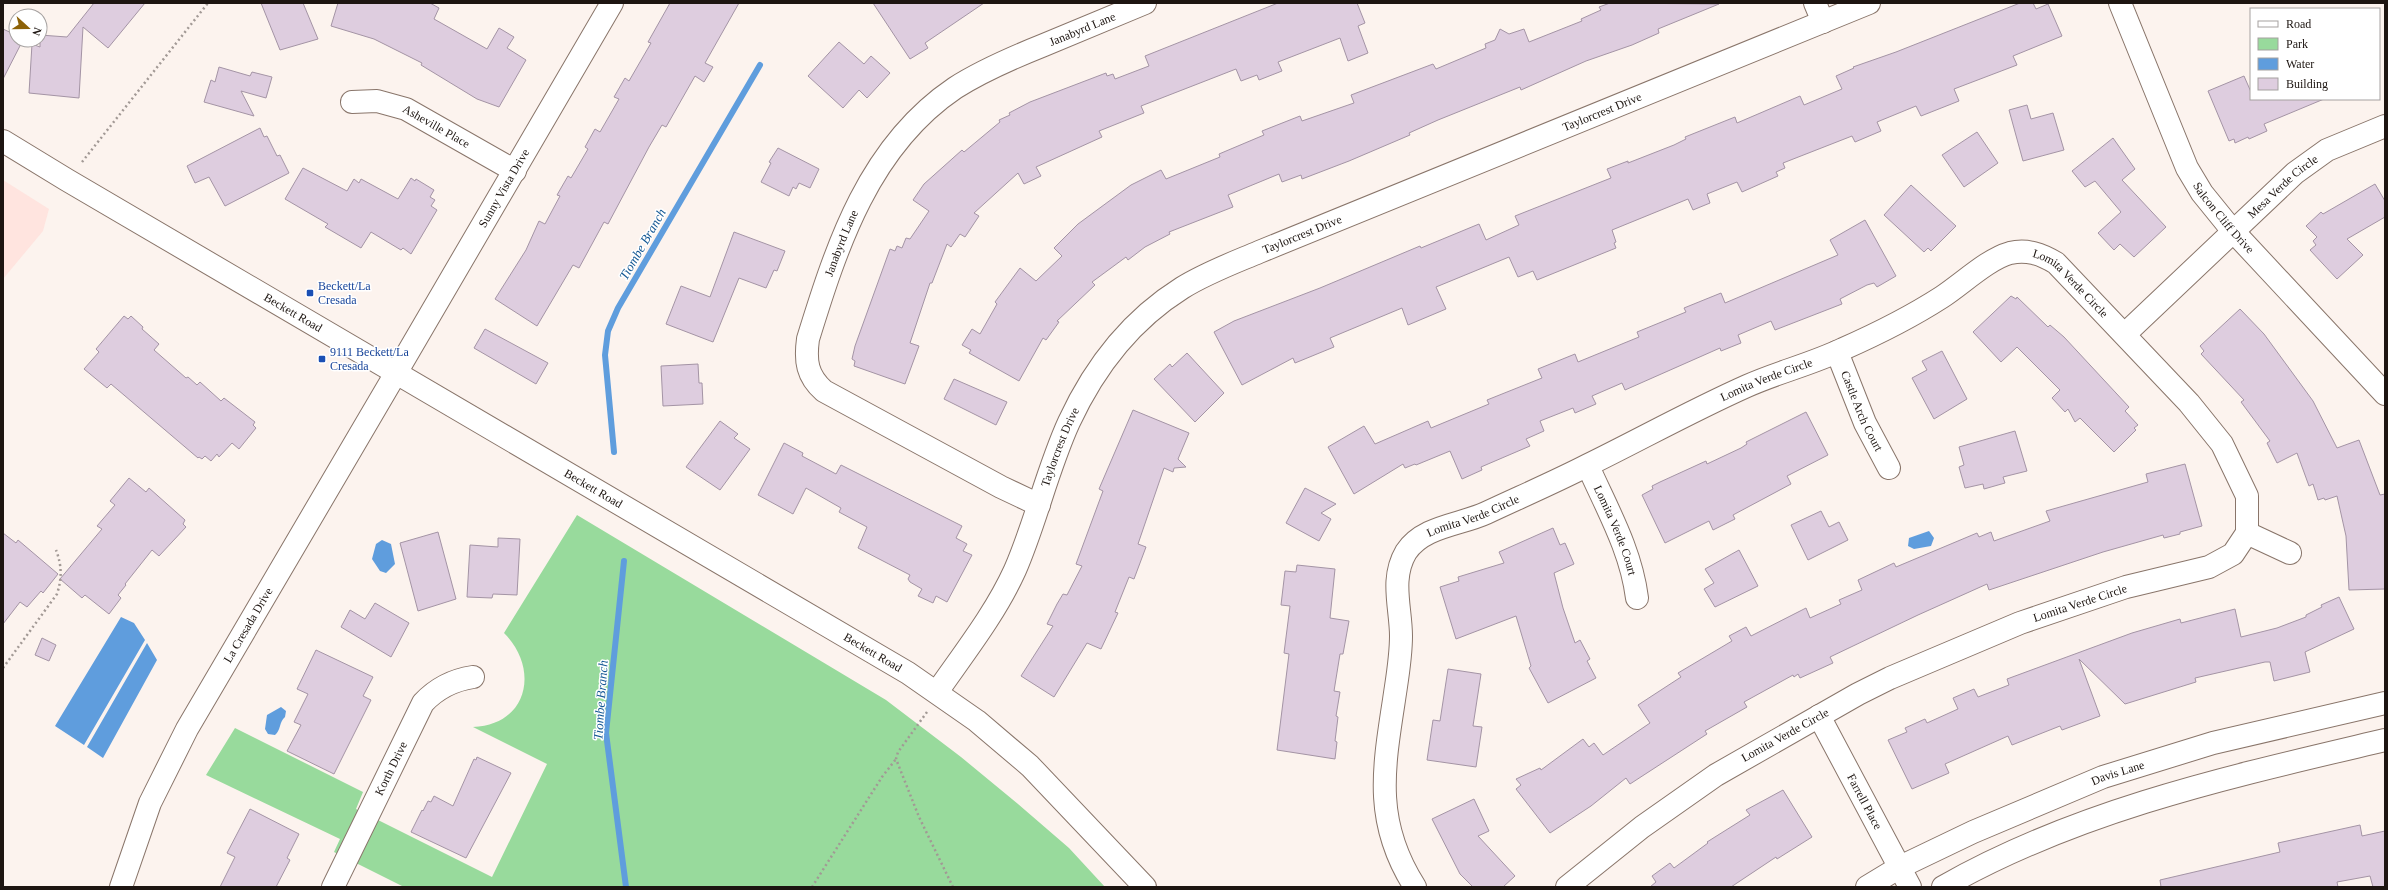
<svg xmlns="http://www.w3.org/2000/svg" width="2388" height="890" viewBox="0 0 2388 890" font-family="Georgia,serif">
  <style>
    .commercial { fill: #ffe4df }
    .green { fill: #98da9c }
    .water { fill: #5f9ddd }
    .lines { fill: none; stroke-linecap: round; stroke-linejoin: round }
    .stream { stroke: #5f9ddd; stroke-width: 6 }
    .building { fill: #decddf; stroke: #a494a5 }
    .minor-casing { stroke: #89756a; stroke-width: 24 }
    .tertiary-casing { stroke: #89756a; stroke-width: 24 }
    .secondary-casing { stroke: #89756a; stroke-width: 24 }
    .path { stroke: #a29995; stroke-width: 2.5; stroke-dasharray: 2 3; stroke-linecap: butt }
    .minor { stroke: #fff; stroke-width: 22 }
    .tertiary { stroke: #fff; stroke-width: 22 }
    .secondary { stroke: #fff; stroke-width: 22 }
    .transit-dot { fill: #1a4fb4; stroke: #fff; stroke-width: 1.5 }
    .labels { text-anchor: middle; stroke-width: 3; stroke-linejoin: round; paint-order: stroke }
    .street-label { font-size: 12px; fill: #1d1511; stroke: #fff }
    .transit-label { font-size: 12px; fill: #164399; stroke: #fff; text-anchor: start }
    .water-label { font-size: 13px; font-style: italic; fill: #165994; stroke: #fff }
  </style>
  <rect width="100%" height="100%" fill="#fcf3ee"/>
  <path class="commercial" d="M3 180 49 209 43 231 3 279Z"/>
  <path class="green" d="M577 515 886 700 961 757 1018 804 1069 848 1105 887H404L334 852 340 839 206 775 235 728 363 792 356 809 492 877 547 764 473 727C528 725 540 669 504 633Z"/>
  <path class="water" d="M1929 531 1934 538 1931 546 1914 549 1908 546 1909 538Z
    M382 540 391 544 395 564 386 573 380 571 372 559 376 544Z
    M121 617 134 623 145 640 84 745 55 726Z
    M147 643 157 660 103 758 87 747Z
    M281 707 286 711 285 717C279 722 281 730 275 735L268 734 265 729 267 715Z"/>
  <g class="lines">
    <path class="stream" d="M614 452 605 355 608 331 618 308 760 65
      M624 561 606 733 626 887"/>
  </g>
  <path class="building" d="M94 3H145L108 48 83 27 79 98 29 93 32 44 40 47V35L67 37Z
    M261 3H303L318 39 280 50Z
    M338 3H430L439 8 434 19 487 49 499 28 514 37 507 48 526 60 499 107 477 99 421 65 422 63 374 39 331 26Z
    M670 3H739L705 63 713 67 704 82 695 76 666 127 662 125 649 147 608 224 604 222 579 268 573 265 537 326 495 299 526 250 539 221 545 224 560 196 557 195 568 176 571 178 588 149 585 147 595 129 600 132 619 99 614 97 625 78 629 81 651 43 648 42Z
    M873 3H984L925 43 928 48 910 59Z
    M1278 3H1357L1365 23 1358 26 1368 53 1348 61 1340 38 1278 62 1282 71 1259 80 1257 75 1241 81 1236 69 1141 106 1144 113 1099 131 1102 137 1036 167 1041 176 1024 184 1018 173 974 213 979 216 965 237 960 234 951 247 947 244 932 283H930L910 343 919 346 905 384 854 366 855 361 852 359 855 346 890 249 895 251 897 246 902 248 906 238 910 239 929 211 913 200 924 184 962 150 964 152 1000 122 999 120 1010 115 1009 113 1030 102 1106 73 1107 76 1113 74 1115 79 1149 66 1145 56Z
    M1610 3 1719 4 1658 29 1659 33 1632 45 1586 61 1521 90 1520 87 1438 120 1409 133 1410 135 1349 161 1302 179 1301 175 1282 182 1279 174 1228 195 1233 207 1169 232 1170 234 1145 247 1128 260 1126 257 1092 282 1095 285 1057 321 1059 322 1046 340 1043 338 1019 381 969 353 971 350 962 345 972 329 980 334 997 304 995 302 1020 268 1036 281 1062 256 1054 248 1078 224 1131 185 1161 170 1166 179 1220 157 1219 154 1264 135 1262 131 1300 116 1302 121 1354 103 1351 95 1433 64 1436 69 1486 48 1485 44 1495 40 1500 29 1509 34 1524 29 1529 42 1582 21 1581 19 1601 10 1599 7Z
    M2020 3H2033L2036 9 2048 4 2062 36 2013 56 2017 65 1954 89 1959 101 1921 116 1916 106 1877 122 1881 131 1855 142 1852 136 1783 163 1785 168 1776 172 1778 176 1742 192 1737 182 1707 194 1710 203 1693 210 1688 199 1612 230 1616 242 1614 243 1616 248 1537 280 1533 271 1518 277 1509 257 1436 287 1446 309 1408 325 1402 308 1330 338 1334 347 1295 363 1293 358 1242 385 1214 332 1234 321 1320 288 1420 246 1421 248 1479 224 1486 240 1519 225 1515 216 1611 178 1607 169 1628 161V163L1674 145 1686 139 1685 137 1735 117 1737 123 1800 96 1804 105 1842 89 1836 76 1854 68 1853 67 1896 52Z
    M3 29 16 35V40H23L3 79Z
    M839 42 864 64 871 56 890 73 867 98 859 90 843 108 808 76Z
    M219 67 250 76 252 72 272 77 266 98 241 91 254 116 204 102 211 80 215 82Z
    M2244 76 2251 92V99H2324L2264 124 2267 131 2249 139 2248 137 2235 143 2234 139 2229 141 2208 91Z
    M2027 105 2031 119 2053 113 2064 150 2023 161 2009 110Z
    M260 128 264 137 267 136 277 156 280 155 289 173 225 206 209 177 195 183 187 166Z
    M1977 132 1998 163 1964 187 1942 155Z
    M2113 138 2135 169 2122 180 2166 227 2134 257 2120 244 2114 250 2098 233 2121 212 2095 181 2085 187 2072 171Z
    M778 148 819 169 810 188 799 183 796 189 793 187 789 196 761 182 771 163 769 162Z
    M303 168 347 191 354 179 359 183 361 179 398 199 411 178 415 181 416 179 434 190 430 197 435 200 431 206 437 210 411 254 403 248 401 250 371 232 361 248 325 227 328 224 285 199Z
    M2375 184 2385 201V217L2347 239 2363 255 2337 279 2310 250 2316 245 2313 241 2317 237 2306 226 2321 212 2323 214Z
    M1911 185 1956 226 1931 251 1928 248 1924 252 1884 215Z
    M1865 220 1896 276 1877 287 1874 283 1867 285 1840 299 1842 304 1775 330 1771 321 1738 335 1741 343 1721 351 1720 348 1625 390 1622 383 1592 396 1596 404 1575 413 1573 408 1540 421 1544 431 1526 439 1530 446 1481 467 1482 470 1462 479 1450 451 1416 465 1415 464 1405 468 1403 464 1354 494 1328 447 1364 426 1375 444 1428 421 1431 428 1489 404 1487 400 1542 378 1538 369 1575 354 1578 362 1639 337 1637 332 1686 312 1684 308 1721 293 1725 303 1838 255 1830 240Z
    M734 232 785 251 777 271 774 270 766 288 739 278 713 342 666 324 681 286 710 297Z
    M2011 296 2016 299 2017 297 2048 327 2050 325 2064 337 2129 407 2125 411 2138 425 2134 428 2136 430 2114 452 2080 418 2075 422 2068 409 2065 412 2052 398 2060 390 2017 347 2001 362 1973 332Z
    M2240 309 2264 334 2313 401 2337 448 2359 440 2380 495 2385 494V589L2349 590 2346 536 2337 496 2325 500 2324 498 2318 500 2313 484 2309 486 2297 453 2277 463 2267 443 2270 441 2241 402 2244 400 2201 354 2204 351 2200 346Z
    M124 316 128 319 131 316 143 327 142 329 159 344 154 350 186 378 188 377 197 385 200 382 221 401 224 398 255 422 253 425 256 428 239 449 232 443 219 457 217 454 211 461 205 456 202 459 199 457 198 458 111 384 107 388 84 369 99 352 96 349Z
    M485 329 548 363 536 384 474 348Z
    M1942 351 1967 399 1934 419 1912 378 1927 370 1922 361Z
    M1187 353 1224 393 1195 422 1154 379 1170 364 1172 367Z
    M698 364 699 383H702L703 404 663 406 661 366Z
    M954 379 1007 402 996 425 944 399Z
    M1133 410 1189 433 1178 459 1186 467 1174 468 1173 472 1164 468 1138 544 1146 547 1134 579 1129 577 1115 612 1118 613 1101 649 1087 643 1054 697 1021 676 1053 626 1047 624 1057 604 1063 594 1067 595 1082 566 1076 564 1103 491 1099 489Z
    M1806 412 1828 455 1787 476 1791 484 1733 515 1735 519 1713 530 1709 521 1665 543 1642 495 1653 489 1652 486 1660 482 1706 461 1707 464 1741 448 1747 444 1746 442Z
    M720 421 738 434 734 438 750 449 720 490 686 467Z
    M2015 431 2027 471 2003 477 2005 483 1984 489 1983 484 1965 488 1959 467 1964 465 1959 447Z
    M784 443 803 453 802 456 836 474 841 465 962 526 956 538 967 544 963 551 972 555 947 602 936 596 933 603 918 596 922 589 910 582 908 579 910 575 858 548 867 527 839 512 841 508 806 488 793 514 758 495Z
    M2185 464 2202 526 2180 532V534L2164 538 2163 535 2103 552 1989 590 1987 584 1918 615 1830 657 1833 663 1800 678 1798 674 1794 677 1793 675 1744 702 1747 707 1705 731 1707 734 1630 784 1626 778 1591 806 1550 833 1516 789 1521 785 1516 779 1540 768 1541 770 1583 739 1589 747 1594 743 1603 755 1650 723 1638 705 1681 677 1678 673 1732 641 1729 636 1746 627 1751 636 1806 608 1810 618 1841 604 1839 600 1862 590 1858 580 1894 563 1896 567 1977 533 1979 537 1991 532 1994 541 2050 521 2046 511 2148 482 2146 474Z
    M129 478 146 492 149 488 185 520 183 524 186 527 159 556 152 550 125 584 126 585 118 595 121 598 109 614 85 595 82 598 60 579 102 529 97 526 115 505 110 501Z
    M1305 488 1336 504 1321 513 1331 519 1319 541 1286 523Z
    M1821 511 1829 527 1839 522 1848 540 1808 560 1791 525Z
    M1553 528 1560 545 1565 543 1574 564 1554 573 1563 608 1575 643 1580 640 1590 659 1587 661 1596 678 1548 703 1529 668 1531 666 1516 616 1456 639 1440 587 1459 581 1458 577 1504 563 1499 552Z
    M438 532 456 599 418 611 400 543Z
    M3 533 16 543 18 540 58 574 43 593 41 591 27 607 20 602 3 624Z
    M498 538 520 539 517 595 493 594 492 598 467 597 470 545 498 547Z
    M1739 550 1758 586 1715 607 1704 589 1714 583 1705 569Z
    M1297 565 1335 569 1330 618 1349 621 1343 654H1340L1334 691 1340 692 1336 716 1338 717 1335 741 1337 742 1335 759 1277 750 1289 654 1284 653 1290 606 1281 605 1285 571 1296 572Z
    M2339 597 2354 629 2305 652 2310 672 2274 681 2270 662H2265L2195 678 2196 682 2125 704 2079 659 2100 716 2062 730 2060 726 2012 745 2008 736 1945 764 1949 773 1912 789 1888 740 1907 732 1905 728 1925 719 1927 723 1958 709 1953 698 1974 689 1978 697 2009 685 2007 679 2132 633 2180 619 2181 623 2235 609 2241 637 2277 628 2306 617V615L2322 607 2321 605Z
    M375 603 409 623 391 657 341 627 350 610 365 619Z
    M42 638 56 645 49 661 35 655Z
    M316 650 373 677 363 696 371 700 334 774 287 751 301 725 294 722 308 694 297 689Z
    M1448 669 1481 674 1473 726 1482 727 1476 767 1427 760 1433 720 1440 721Z
    M477 757 511 773 466 858 411 832 422 810 423 811 428 801 431 802 434 796 453 806 474 759 476 760Z
    M1783 790 1812 837 1777 859 1776 857 1731 887H1650L1656 882 1652 876 1670 863 1674 868 1708 843 1707 842 1750 815 1746 810Z
    M1474 799 1489 831 1478 836 1515 876 1503 887H1473L1460 874 1432 819Z
    M250 809 299 834 287 858 290 860 276 887H220L235 857 227 853Z
    M2360 825 2362 836 2385 831V887H2373L2370 876 2337 882 2338 887H2161L2160 880 2280 852 2278 843Z"/>
  <g class="lines">
    <defs>
      <g id="minor">
        <path d="M1815 3 1823 22"/>
        <path id="s1" d="M2120 3 2187 168 2202 193 2232 230 2385 394"/>
        <path id="s2" d="M352 102 377 101 406 109 515 171"/>
        <path id="s3" d="M2125 334 2295 173 2327 150 2385 126"/>
        <path id="s4" d="M1837 352 1865 423 1889 468"/>
        <path id="s5" d="M396 373 612 3"/>
        <path id="s6" d="M1588 466C1607 509 1631 550 1637 598"/>
        <path id="s7" d="M1039 505 1001 487 824 391C807 376 805 361 808 339 837 245 869 146 955 88 983 70 1014 57 1044 45 1078 31 1112 17 1145 3"/>
        <path d="M2247 533 2290 553"/>
        <path id="s8" d="M937 692C964 653 995 614 1015 570 1036 522 1047 470 1069 422 1094 368 1131 320 1182 288 1206 273 1233 263 1259 252L1869 3"/>
        <path id="s9" d="M1819 716 1910 887"/>
        <path id="s10" d="M333 887 423 703C437 688 453 680 473 677"/>
        <path id="s11" d="M1415 887C1374 823 1383 771 1394 700 1397 679 1401 658 1401 636 1401 608 1390 579 1406 552 1423 526 1460 525 1486 513 1520 497 1555 482 1588 465 1641 439 1693 410 1747 386 1778 372 1812 364 1843 349 1877 334 1911 317 1942 297 1962 284 1988 259 2010 253 2027 249 2041 254 2056 263L2189 403 2222 444 2247 496V533L2233 554 2209 567 2126 587 2020 623 1890 678 1858 694 1716 775 1642 827 1567 887"/>
      </g>
      <g id="tertiary">
        <path id="s12" d="M3 141 67 180 908 673 977 721 1030 766 1145 887"/>
        <path id="s13" d="M121 887 150 803 187 729 396 373"/>
      </g>
      <g id="secondary">
        <path id="s14" d="M1867 887 1900 867 1973 832 2103 777 2213 743 2385 703"/>
        <path d="M1943 887C2080 809 2233 776 2385 740"/>
      </g>
    </defs>
    <use href="#minor" class="minor-casing"/>
    <use href="#tertiary" class="tertiary-casing"/>
    <use href="#secondary" class="secondary-casing"/>
    <path class="path" d="M82 162 208 3
      M3 668 57 594C62 578 62 566 56 550
      M927 712 898 752 896 759 919 817 953 887
      M812 887 882 777 896 759"/>
    <use href="#minor" class="minor"/>
    <use href="#tertiary" class="tertiary"/>
    <use href="#secondary" class="secondary"/>
  </g>
  <g class="transit-dot">
    <rect x="306" y="289" width="8" height="8" rx="2"/>
    <rect x="318" y="355" width="8" height="8" rx="2"/>
  </g>
  <g class="labels">
    <g class="street-label">
      <text dy="4" stroke="none"><textPath href="#s7" startOffset="738">Janabyrd Lane</textPath></text>
      <text dy="4" stroke="none"><textPath href="#s8" startOffset="936">Taylorcrest Drive</textPath></text>
      <text dy="4" stroke="none"><textPath href="#s2" startOffset="90">Asheville Place</textPath></text>
      <text dy="4" stroke="none"><textPath href="#s3" startOffset="216">Mesa Verde Circle</textPath></text>
      <text dy="4" stroke="none"><textPath href="#s5" startOffset="214">Sunny Vista Drive</textPath></text>
      <text dy="4" stroke="none"><textPath href="#s1" startOffset="240">Salcon Cliff Drive</textPath></text>
      <text dy="4" stroke="none"><textPath href="#s8" startOffset="612">Taylorcrest Drive</textPath></text>
      <text dy="4" stroke="none"><textPath href="#s7" startOffset="402">Janabyrd Lane</textPath></text>
      <text dy="4" stroke="none"><textPath href="#s11" startOffset="1093">Lomita Verde Circle</textPath></text>
      <text dy="4" stroke="none"><textPath href="#s12" startOffset="337">Beckett Road</textPath></text>
      <text dy="4" stroke="none"><textPath href="#s11" startOffset="745">Lomita Verde Circle</textPath></text>
      <text dy="4" stroke="none"><textPath href="#s4" startOffset="64">Castle Arch Court</textPath></text>
      <text dy="4" stroke="none"><textPath href="#s8" startOffset="276">Taylorcrest Drive</textPath></text>
      <text dy="4" stroke="none"><textPath href="#s12" startOffset="685">Beckett Road</textPath></text>
      <text dy="4" stroke="none"><textPath href="#s11" startOffset="421">Lomita Verde Circle</textPath></text>
      <text dy="4" stroke="none"><textPath href="#s6" startOffset="70">Lomita Verde Court</textPath></text>
      <text transform="translate(2080 603) rotate(-18)" y="4">Lomita Verde Circle</text>
      <text dy="4" stroke="none"><textPath href="#s13" startOffset="292">La Cresada Drive</textPath></text>
      <text dy="4" stroke="none"><textPath href="#s12" startOffset="1009">Beckett Road</textPath></text>
      <text transform="translate(1785 735) rotate(-29)" y="4">Lomita Verde Circle</text>
      <text dy="4" stroke="none"><textPath href="#s10" startOffset="132">Korth Drive</textPath></text>
      <text dy="4" stroke="none"><textPath href="#s14" startOffset="276">Davis Lane</textPath></text>
      <text dy="4" stroke="none"><textPath href="#s9" startOffset="97">Farrell Place</textPath></text>
    </g>
    <g class="transit-label">
      <text x="318" y="290">Beckett/La<tspan x="318" dy="14">Cresada</tspan></text>
      <text x="330" y="356">9111 Beckett/La<tspan x="330" dy="14">Cresada</tspan></text>
    </g>
    <g class="water-label">
      <text transform="translate(642 244) rotate(-60)" y="5">Tiombe Branch</text>
      <text transform="translate(600 700) rotate(-86)" y="5">Tiombe Branch</text>
    </g>
  </g>
  <rect width="2388" height="890" fill="none" stroke="#1d1511" stroke-width="8"/>
  <rect x="2250" y="8" width="130" height="92" fill="#ffffff" stroke="#a5a1a0"/>
  <rect x="2258" y="21" width="20" height="6" fill="#ffffff" stroke="#a5a1a0"/>
  <text x="2286" y="28" font-size="12" fill="#1d1511">Road</text>
  <rect x="2258" y="38" width="20" height="12" fill="#98da9c" stroke="#a5a1a0"/>
  <text x="2286" y="48" font-size="12" fill="#1d1511">Park</text>
  <rect x="2258" y="58" width="20" height="12" fill="#5f9ddd" stroke="#a5a1a0"/>
  <text x="2286" y="68" font-size="12" fill="#1d1511">Water</text>
  <rect x="2258" y="78" width="20" height="12" fill="#decddf" stroke="#a5a1a0"/>
  <text x="2286" y="88" font-size="12" fill="#1d1511">Building</text>
  <g transform="translate(28 28) rotate(111)"><circle r="19" fill="#ffffff" stroke="#a5a1a0"/>
  <path d="M0-3L7 15L0 10L-7 15Z" fill="#8d6207"/>
  <text y="-6" font-size="11" font-weight="bold" text-anchor="middle" fill="#1d1511">N</text>
  </g>
</svg>
